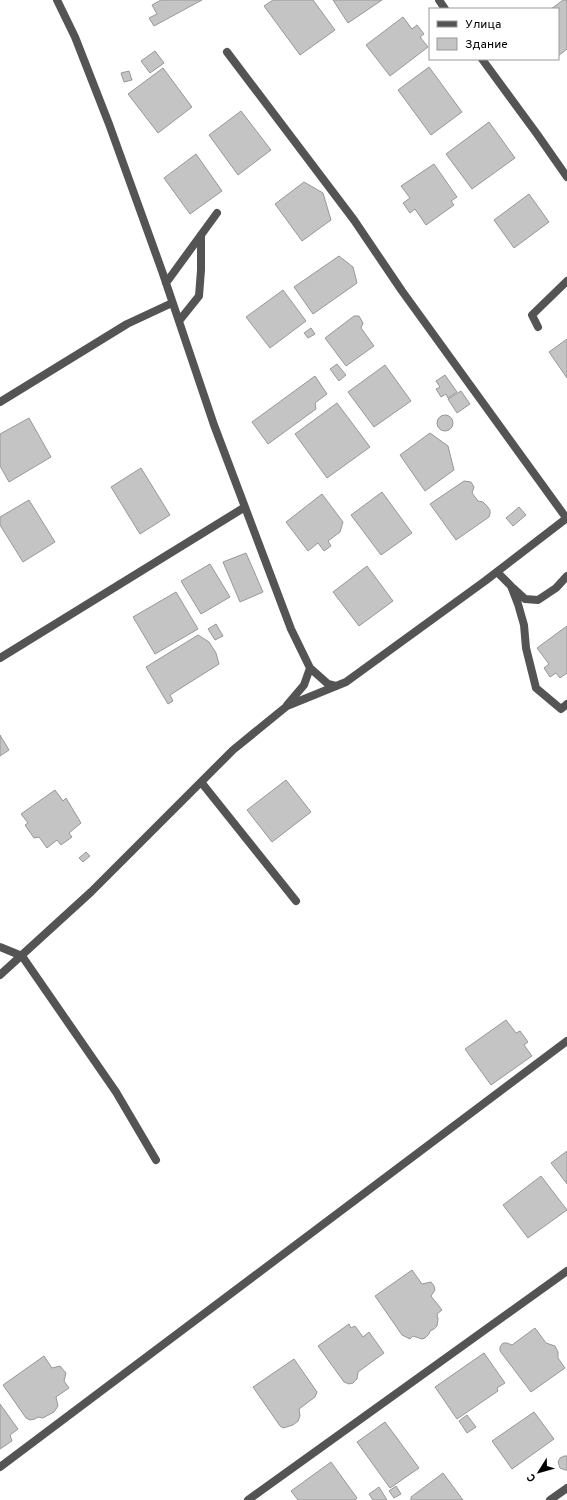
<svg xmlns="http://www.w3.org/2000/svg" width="567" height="1500" viewBox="0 0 567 1500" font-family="Overpass,sans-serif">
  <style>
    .building { fill: #c4c4c4; stroke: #989898 }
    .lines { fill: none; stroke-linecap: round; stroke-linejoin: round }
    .street { stroke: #545454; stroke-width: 8 }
  </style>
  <rect width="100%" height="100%" fill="#fff"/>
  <path class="building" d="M161 0H202L154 26 149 18 157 14 152 5Z
    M273 0H313L335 30 300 55 264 6Z
    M333 0H382L348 23Z
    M563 0H566L567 2V49L558 56V9H551Z
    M403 17 412 29 417 25 424 34 420 37 428 47 390 76 366 45Z
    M155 51 164 63 150 73 141 61Z
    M429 67 462 112 431 135 398 90Z
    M163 68 192 107 158 133 128 94Z
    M129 71 132 80 124 82 121 73Z
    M241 111 271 150 238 175 209 135Z
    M489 122 515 158 472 189 446 154Z
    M196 154 222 191 190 214 164 178Z
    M434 164 457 197 451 201 454 205 426 225 415 209 410 213 403 203 410 198 401 186Z
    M304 182 323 193 331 220 302 241 275 204Z
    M529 194 549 222 514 248 494 220Z
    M339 256 353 267 357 283 313 314 294 287Z
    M283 290 306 321 270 348 246 317Z
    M354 316H359L363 323 361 328 374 346 346 366 325 338Z
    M311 328 315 334 308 338 304 333Z
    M567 339V378L549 352Z
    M337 364 346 375 339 381 330 369Z
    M385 365 411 401 374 427 348 392Z
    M445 375 457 392 448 398 446 394 441 397 436 389 440 387 436 381Z
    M315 376 327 394 315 403 316 409 268 444 252 422Z
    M461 391 470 404 457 413 448 399Z
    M337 403 370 447 327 478 295 434Z
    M437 423a8 8 0 1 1 16 0a8 8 0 1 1-16 0Z
    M29 418 51 457 9 482 0 466V434Z
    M430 433 448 446 454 470 425 491 400 455Z
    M141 468 170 515 140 534 111 487Z
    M464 481 471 482 474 487 472 493 478 501 483 502 487 506 490 510V514L489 517 456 540 430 504Z
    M382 492 412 533 381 555 351 515Z
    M322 494 343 522 340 532 328 541 331 546 324 551 318 543 308 551 286 522Z
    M29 500 55 542 23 562 0 525V517Z
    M519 507 526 515 513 526 506 518Z
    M246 553 263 592 240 602 223 562Z
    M210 564 230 597 201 614 181 581Z
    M367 566 393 601 359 626 333 592Z
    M176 592 198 629 155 654 133 617Z
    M216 624 223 636 215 640 208 629Z
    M567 626V673L560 678 556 673 550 677 544 668 549 664 537 648Z
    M198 635 209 642 216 653 219 664 170 695 173 701 168 704 146 667Z
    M0 735 9 750 0 756Z
    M286 780 311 812 272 842 247 810Z
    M55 790 63 801 66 798 81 823 69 833 72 837 61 845 57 840 47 848 39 837 34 838 25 825 28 823 21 814Z
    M86 852 90 856 83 862 79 858Z
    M506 1020 516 1033 520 1031 528 1042 524 1045 532 1056 491 1085 465 1049Z
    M567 1151V1184L551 1163Z
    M541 1176 567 1210 528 1238 503 1205Z
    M412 1270 422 1284 431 1282 434 1286 435 1290 431 1296 442 1310 437 1314 438 1319 437 1326 434 1329 430 1331 429 1334 425 1338 422 1339 413 1336 410 1339 402 1335 375 1296Z
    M349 1324 351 1328 355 1326 363 1337 369 1332 384 1353 358 1372 357 1379 353 1383 349 1384 344 1382 318 1346Z
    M535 1328 546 1343 555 1346 558 1352V1358L565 1368 531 1392 500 1351V1347L503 1343H507L512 1345Z
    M484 1353 505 1383 497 1388 498 1391 457 1419 435 1387Z
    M44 1356 52 1368 60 1366 66 1373 64 1381 69 1388 56 1397 58 1406 54 1412 43 1418 38 1417 35 1419 30 1420 26 1418 3 1385Z
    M294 1359 317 1392 315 1397 299 1409 300 1416 298 1421 293 1425 283 1428 280 1426 253 1387Z
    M0 1404 18 1429 10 1435 12 1441 0 1449Z
    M534 1412 554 1439 512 1469 492 1441Z
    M467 1415 476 1427 467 1433 459 1421Z
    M385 1422 419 1468 390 1488 357 1442Z
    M564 1456H567V1470H565L560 1468 558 1462 560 1458Z
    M331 1462 357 1498 355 1500H298L291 1491Z
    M443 1473 463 1500H411V1497Z
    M396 1486 401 1494 394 1498 389 1491Z
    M379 1487 387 1500H373L369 1494Z"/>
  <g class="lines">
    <path class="street" d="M57 0 75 37 109 124 162 271 214 425 291 629 310 668 328 684 336 686
      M439 0 445 9
      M227 52 354 220 402 291 567 519
      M482 59 537 134 567 177
      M166 283 217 213
      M179 321 199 296 201 270V235
      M538 327 532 315 567 281
      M0 402 127 324 172 303
      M497 572 511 586 518 604 524 625 526 648 536 688 561 709 567 704
      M513 588 525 599 538 600 556 588 567 576
      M0 658 245 507
      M287 705 304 685 310 668
      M201 782 296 901
      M0 947 22 956 116 1092 156 1160
      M0 975 91 892 233 750 287 706 346 682 485 581 567 518
      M0 1467 567 1041
      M248 1500 567 1271
      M550 1500 567 1488"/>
  </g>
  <rect x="429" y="8" width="130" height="52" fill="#ffffff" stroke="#999999"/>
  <rect x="437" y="21" width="20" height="6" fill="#545454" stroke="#999999"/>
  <text x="465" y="28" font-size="12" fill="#000000">Улица</text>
  <rect x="437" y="38" width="20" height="12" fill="#c4c4c4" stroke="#999999"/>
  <text x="465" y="48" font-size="12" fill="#000000">Здание</text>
  <g transform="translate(539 1472) rotate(233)" stroke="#ffffff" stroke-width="3" paint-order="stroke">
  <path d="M0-3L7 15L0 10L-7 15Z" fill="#000000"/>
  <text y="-6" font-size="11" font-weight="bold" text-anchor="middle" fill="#000000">С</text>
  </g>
</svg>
